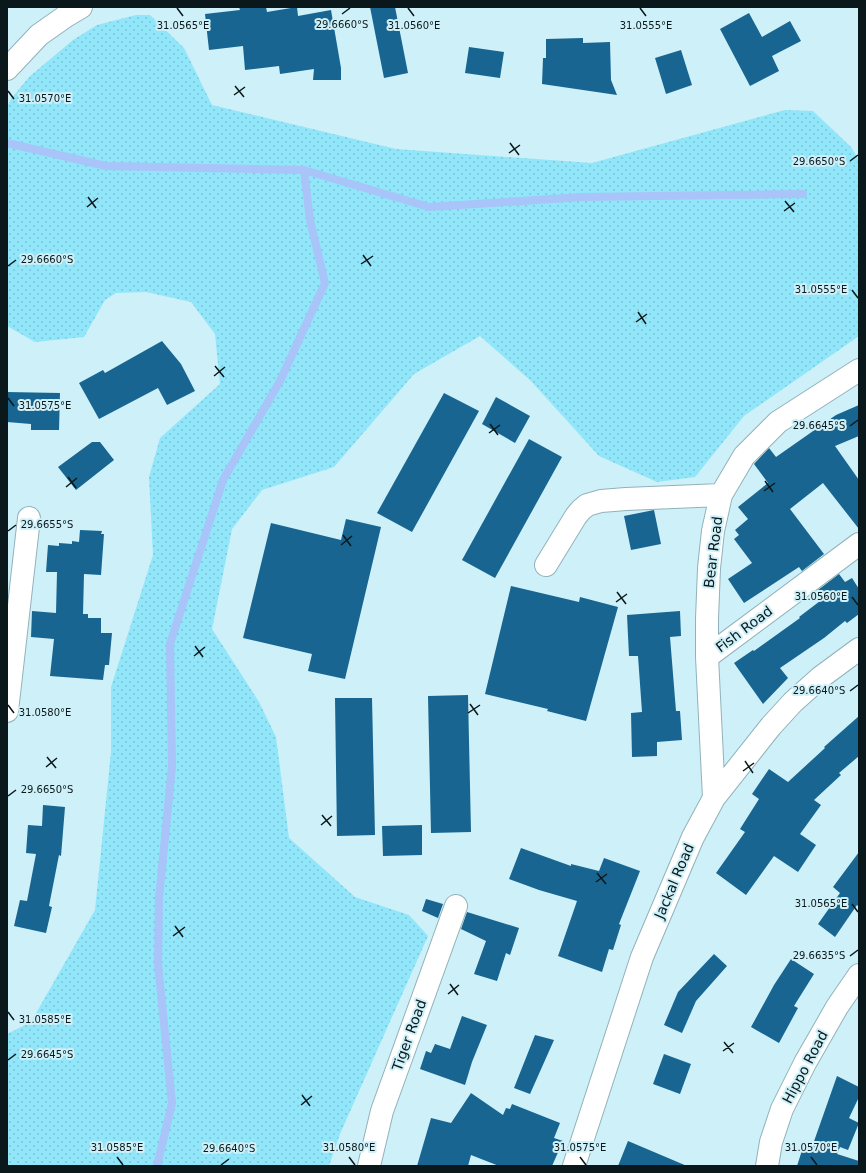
<svg xmlns="http://www.w3.org/2000/svg" width="866" height="1173" viewBox="0 0 866 1173" font-family="'DejaVu Sans',sans-serif">
  <style>
    .grass { fill: url(#grass-dots) }
    .lines { fill: none; stroke-linecap: round; stroke-linejoin: round }
    .stream { stroke: #a9c4f8; stroke-width: 8 }
    .building { fill: #176590 }
    .minor-casing { stroke: #91b2ba; stroke-width: 24 }
    .minor { stroke: #fff; stroke-width: 22 }
    .ticks { fill: none; stroke: #0b181b; stroke-width: 1.5 }
    .labels { text-anchor: middle; stroke-width: 4; stroke-linejoin: round; paint-order: stroke }
    .street-label { font-size: 14px; fill: #0b181b; stroke: #cef0f8 }
    .ticks-label { font-size: 10px; text-anchor: middle; fill: #0b181b; stroke: #cef0f8; stroke-width: 4; stroke-linejoin: round; paint-order: stroke }
  </style>
  <defs>
    <pattern id="grass-dots" width="8" height="8" patternUnits="userSpaceOnUse"><rect width="8" height="8" fill="#91e6fa"/><path d="M2 2h.1M6 6h.1" fill="none" stroke="#7cc5d6" stroke-width="1.8" stroke-linecap="round"/></pattern>
  </defs>
  <rect width="100%" height="100%" fill="#cef0f8"/>
  <path class="grass" d="M136 15H150L184 48 212 105 396 149 592 163 785 110 813 111 851 147 859 160V336L744 416 695 477 657 482 599 456 531 381 480 336 414 374 334 467 262 490 232 529 212 629 259 702 276 737 289 838 355 897 409 915 428 936 340 1134 329 1166H7V1034L31 1022 95 910 111 752V687L153 555 149 477 160 438 220 384 215 334 191 302 146 292 116 293 105 300 84 337 35 342 7 326V107L11 99 29 77 73 40 97 25Z"/>
  <g class="lines">
    <path class="stream" d="M7 143 106 166 304 170 429 207 583 197 803 194
      M157 1166 172 1103 158 964 159 898 172 766 170 644 223 480 280 381 325 283 310 220 304 170"/>
  </g>
  <path class="building" d="M239 7H266L267 12 297 7 298 16 331 10 341 68V80H313L314 69 280 74 279 66 245 70 243 46 209 50 205 14 240 10Z
    M370 7H395L408 73 384 78Z
    M749 13 762 37 790 21 801 41 772 56 779 71 750 86 720 29Z
    M583 38V43L610 42 611 80 617 95 542 84 543 58H546V39Z
    M469 47 504 52 500 78 465 73Z
    M681 50 692 85 666 94 655 58Z
    M162 341 181 364 195 391 167 405 158 388 99 419 79 383 103 370 105 373Z
    M7 392 60 393 59 430H31V424L7 422Z
    M444 393 479 411 412 532 377 513Z
    M496 397 530 416 515 443 482 424Z
    M859 405V436L835 446 859 480V529L823 483 790 509 824 554 802 571 799 567 744 603 728 579 752 563 734 539 739 535 735 530 748 519 738 507 768 483 754 464 769 448 776 457 836 415Z
    M529 439 562 457 495 578 462 560Z
    M92 442H100L114 460 76 490 58 467Z
    M654 510 661 544 631 550 624 516Z
    M346 519 381 527 345 679 308 671 312 654 243 638 271 523 341 540Z
    M80 530 102 531 101 534H104L101 575 84 574 83 614H88V618H101V633H112L109 665H105L103 680 50 676 54 639 31 637 32 611 56 613 57 572H46L48 545 59 546V543L72 544V541L79 542Z
    M839 574 845 582 852 578 859 589V614L847 623 845 621 824 638 780 668 788 678 763 704 734 663 753 650 754 651 800 618 799 617 824 598 818 590Z
    M511 586 579 602 580 597 618 607 586 721 547 711 548 709 485 694Z
    M680 611 681 636 670 637 676 711H680L682 740 657 742V756L632 757 631 713 642 712 638 656H629L627 615Z
    M468 695 471 832 431 833 428 696Z
    M335 698H372L375 835 337 836Z
    M859 716V756L839 773 841 775 814 800 821 805 800 834 816 845 798 872 774 856 746 895 716 873 745 832 740 829 759 799 752 794 769 769 788 782 825 748 824 747Z
    M43 805 65 807 61 856 59 855 49 906 52 907 46 933 14 926 20 900 27 901 36 854 26 853 28 825 42 826Z
    M422 825V855L383 856 382 826Z
    M521 848 571 866V864L599 871 604 858 640 871 619 924 621 925 613 950 609 949 602 972 558 956 577 901 539 890 509 879Z
    M859 852V907L857 905 835 937 818 924 840 893 833 887Z
    M426 899 443 904 438 918 422 911Z
    M467 912 519 928 510 955 506 953 497 981 474 974 486 941 461 929Z
    M714 954 727 966 696 1001 682 1033 664 1025 678 992Z
    M791 959 814 974 794 1006 798 1008 779 1043 751 1027 774 985Z
    M462 1016 487 1025 472 1062 465 1085 420 1069 426 1051 431 1053 435 1044 450 1049Z
    M535 1035 554 1040 530 1094 514 1088Z
    M664 1054 691 1064 680 1094 653 1084Z
    M837 1076 859 1087V1097L849 1118 859 1123 848 1150 840 1147 837 1154 859 1161 858 1166H797L804 1144 812 1147Z
    M471 1093 503 1115 506 1108 510 1109 512 1104 560 1123 554 1138 563 1141 552 1166H499L471 1155 468 1166H417L431 1118 451 1123Z
    M628 1141 687 1166H618Z"/>
  <g class="lines">
    <defs>
      <path id="minor" d="M7 69 39 35 66 16 81 7
        M546 565 576 516 581 510 587 505 601 501 626 499 721 495
        M707 657 859 544
        M7 711 29 518
        M714 798 707 657V619L709 568 713 531 721 495 744 456 778 422 859 370
        M369 1166 382 1111 456 906
        M574 1166 642 957 693 837 714 798 771 726 793 702 821 677 859 649
        M767 1166 771 1142 782 1109 805 1063 837 1007 859 975"/>
    </defs>
    <use href="#minor" class="minor-casing"/>
    <use href="#minor" class="minor"/>
  </g>
  <path class="ticks" d="M177 8 183 16M408 8 414 16M640 8 646 16M342 14 350 8M235 86 244 97M8 91 14 99M234 95 245 87M510 143 519 155M509 153 520 145M850 161 858 155M88 197 96 208M785 201 794 212M87 207 98 198M784 211 795 203M363 255 371 266M361 264 373 256M8 266 16 260M852 290 858 298M638 312 646 324M636 322 647 314M215 366 224 377M214 376 225 367M8 398 14 406M490 424 498 435M850 426 858 420M489 433 500 425M68 477 76 488M765 481 773 492M66 487 77 478M764 491 775 483M8 531 16 525M343 535 351 546M341 545 352 536M617 592 626 604M852 597 858 605M616 602 627 594M195 646 203 657M194 656 205 647M850 691 858 685M470 704 478 715M8 705 14 713M468 713 480 705M47 757 56 768M745 761 753 773M46 767 57 758M743 771 754 763M8 796 16 790M322 815 331 826M321 825 332 816M597 873 606 884M596 882 607 874M852 904 858 912M175 926 183 937M173 936 185 927M850 956 858 950M450 984 458 995M448 994 459 985M8 1012 14 1020M724 1042 733 1053M723 1051 734 1043M8 1060 16 1054M302 1095 310 1106M301 1105 312 1096M117 1157 123 1165M349 1157 355 1165M580 1157 586 1165M811 1157 817 1165M221 1165 229 1159"/>
  <g class="labels">
    <g class="street-label">
      <text transform="translate(713 552) rotate(-83)" y="5">Bear Road</text>
      <text transform="translate(744 629) rotate(-37)" y="5">Fish Road</text>
      <text transform="translate(674 881) rotate(-67)" y="5">Jackal Road</text>
      <text transform="translate(409 1035) rotate(-70)" y="5">Tiger Road</text>
      <text transform="translate(805 1067) rotate(-62)" y="5">Hippo Road</text>
    </g>
  </g>
  <g class="ticks-label">
    <text x="342" y="28">29.6660°S</text>
    <text x="183" y="29">31.0565°E</text>
    <text x="646" y="29">31.0555°E</text>
    <text x="414" y="29">31.0560°E</text>
    <text x="45" y="102">31.0570°E</text>
    <text x="819" y="165">29.6650°S</text>
    <text x="47" y="263">29.6660°S</text>
    <text x="821" y="293">31.0555°E</text>
    <text x="45" y="409">31.0575°E</text>
    <text x="819" y="429">29.6645°S</text>
    <text x="47" y="528">29.6655°S</text>
    <text x="821" y="600">31.0560°E</text>
    <text x="819" y="694">29.6640°S</text>
    <text x="45" y="716">31.0580°E</text>
    <text x="47" y="793">29.6650°S</text>
    <text x="821" y="907">31.0565°E</text>
    <text x="819" y="959">29.6635°S</text>
    <text x="45" y="1023">31.0585°E</text>
    <text x="47" y="1058">29.6645°S</text>
    <text x="117" y="1151">31.0585°E</text>
    <text x="349" y="1151">31.0580°E</text>
    <text x="580" y="1151">31.0575°E</text>
    <text x="811" y="1151">31.0570°E</text>
    <text x="229" y="1152">29.6640°S</text>
  </g>
  <rect width="866" height="1173" fill="none" stroke="#0b181b" stroke-width="16"/>
</svg>
